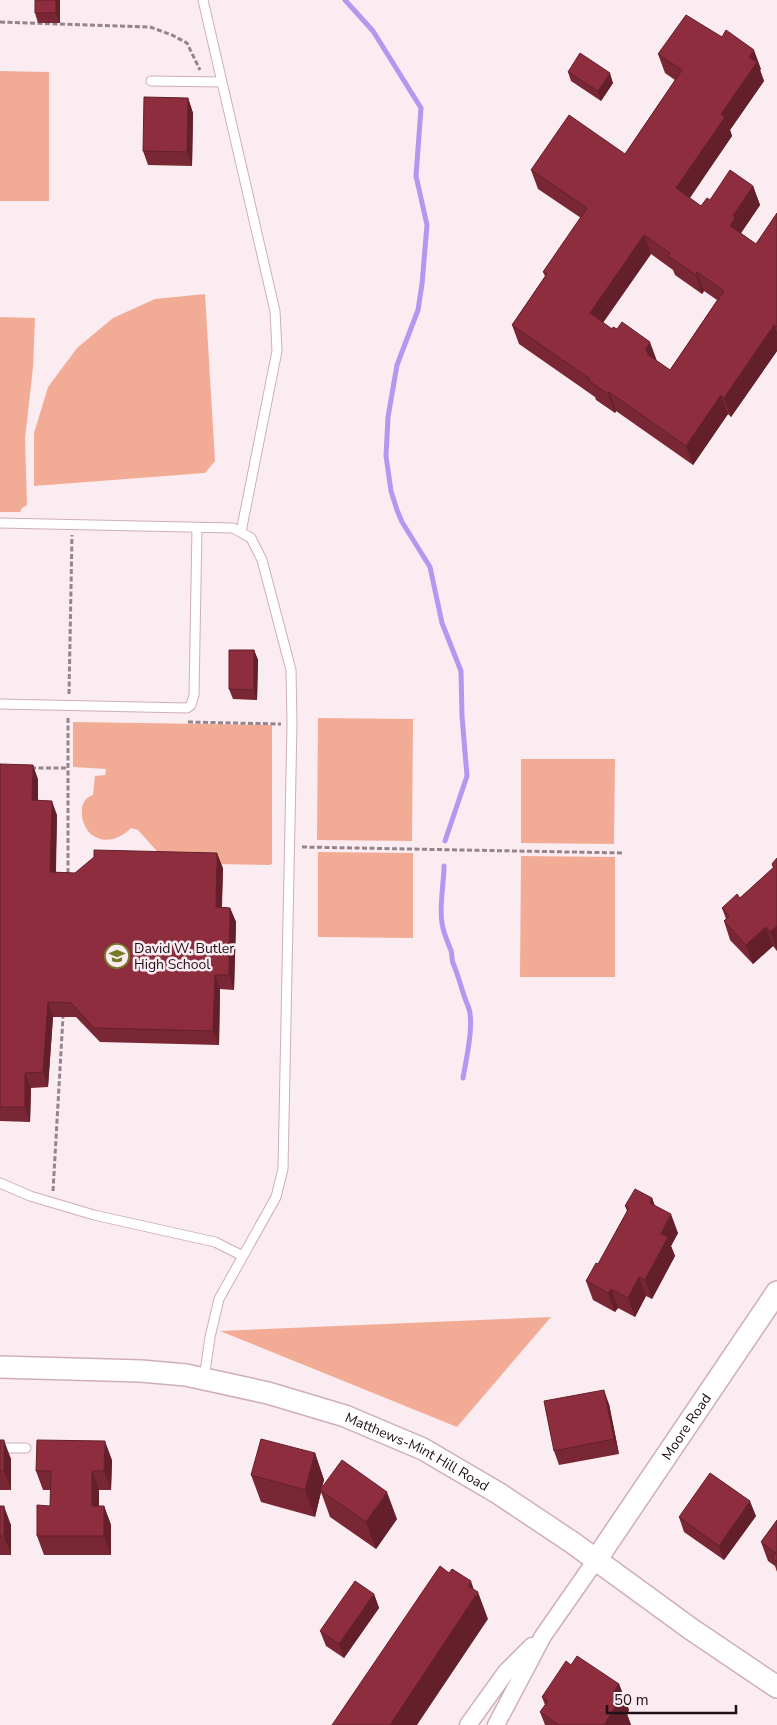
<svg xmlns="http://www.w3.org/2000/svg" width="777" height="1725" viewBox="0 0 777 1725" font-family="'Nunito Sans',sans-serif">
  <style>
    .green { fill: #f2ac95 }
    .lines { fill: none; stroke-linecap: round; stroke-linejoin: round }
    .stream { stroke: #b597f0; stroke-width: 5 }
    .service-casing { stroke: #cfadbd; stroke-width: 11 }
    .minor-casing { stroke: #cfadbd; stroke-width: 19 }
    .tertiary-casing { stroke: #cfadbd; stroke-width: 24 }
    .path { stroke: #93858b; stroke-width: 3; stroke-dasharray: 5 2.5; stroke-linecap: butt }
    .service { stroke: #fff; stroke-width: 9 }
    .minor { stroke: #fff; stroke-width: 16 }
    .tertiary { stroke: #fff; stroke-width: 21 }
    .wall { fill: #792735; fill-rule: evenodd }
    .shaded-wall { fill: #63202b }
    .building { fill: #8d2d3e; stroke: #63202b; fill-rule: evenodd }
    .labels { text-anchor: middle; stroke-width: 5; stroke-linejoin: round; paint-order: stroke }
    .poi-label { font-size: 14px; fill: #1e1218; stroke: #fbecf2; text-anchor: start }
    .street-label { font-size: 14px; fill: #1e1218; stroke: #fbecf2 }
  </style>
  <rect width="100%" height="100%" fill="#fbecf2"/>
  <path class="green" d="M0 71 49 72V201H0Z
    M205 294 215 461 205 473 34 486V433L48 387 77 348 113 318 155 299Z
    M0 317 35 318 33 367 25 439 27 505 22 508 20 512H0Z
    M318 718 413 719 412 841 317 840Z
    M73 722 272 725V864L269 865 163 863V858L138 830 131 828C114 846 87 844 82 817 82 812 81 807 84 802 86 798 90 796 93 795L95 776 105 775 106 769 73 767Z
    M521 759H615L614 844 521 843Z
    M318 852 413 853V938L318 937Z
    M521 856 615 857V977H520Z
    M551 1317 457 1427 220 1331Z"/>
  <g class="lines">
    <path class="stream" d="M345 0 373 31 421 108 416 176 427 225 422 284 418 310 397 365 388 417 386 456 391 491 397 510 402 522 430 567 442 623 461 671 462 716 467 776 445 841
      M444 866C444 882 439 908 442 923 443 932 447 940 450 948 453 953 451 959 453 963 459 977 462 992 468 1006 475 1022 466 1060 463 1078"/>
    <defs>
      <path id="service" d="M203 0 275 311 277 351 241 532
        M151 81 222 82
        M0 523 233 528 251 538 262 560 291 670 292 724 283 1169 276 1197 219 1299 210 1337 204 1379
        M0 704 187 708 191 705 194 695 197 527
        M0 1183 30 1196 94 1215 215 1242 243 1256
        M0 1448H26"/>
      <path id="minor" d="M468 1725 506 1672 532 1646
        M496 1725 543 1636 596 1560"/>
      <g id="tertiary">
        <path id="s1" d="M0 1367 141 1371 186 1375 268 1393 345 1416 423 1449 498 1493 573 1543 691 1629 777 1687"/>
        <path id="s2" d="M596 1560 777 1292"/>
      </g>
    </defs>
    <use href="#service" class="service-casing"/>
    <use href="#minor" class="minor-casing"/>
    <use href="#tertiary" class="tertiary-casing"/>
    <path class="path" d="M0 22 150 27 172 35 187 43 200 70
      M69 694 72 535
      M68 718V876
      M188 722 281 724
      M31 768H68
      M302 847 624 853
      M53 1191 63 1017"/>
    <use href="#service" class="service"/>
    <use href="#minor" class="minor"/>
    <use href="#tertiary" class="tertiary"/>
  </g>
  <path class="wall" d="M60 0V23H38L35 13Z
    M658 54 761 69 760 70 764 81 730 130 732 136 690 198 701 206 710 200 753 186 760 205 741 233 756 244 777 213V351L731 417 728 414 693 465 616 411 615 413 596 400 595 397 519 344 512 325 545 276 543 272 581 218 538 189 531 170 625 154 675 80 665 73ZM651 254 673 270 675 275 702 294 704 291 717 300 670 370 603 323Z
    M568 72 613 83 601 101 571 81Z
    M188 98 193 113 192 166 148 165 143 151Z
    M254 650 258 660 257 700 233 699 229 689Z
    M0 764 38 779V800L57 815 56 872 75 873 223 868 222 907 230 908 236 922 234 990 220 989 219 1045 100 1042 76 1017H53L48 1087 31 1088 30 1122 0 1121Z
    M777 858V951L773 946 753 964 730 940 724 921 726 919 722 908 740 898 773 868 772 864Z
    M652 1198 655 1206 678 1233 671 1246 675 1256 652 1299 646 1296 635 1317 618 1308 615 1312 593 1300 586 1281 598 1264 627 1211 625 1206Z
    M609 1404 619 1454 559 1465 554 1451Z
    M0 1440 11 1459V1490H0Z
    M315 1453 324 1480 322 1487 397 1519 376 1549 330 1517 321 1492 315 1517 261 1502 251 1475Z
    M112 1460 111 1490H99V1506H104L111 1525V1555H44L37 1536 50 1506 51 1490H43L36 1471Z
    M0 1506 11 1525V1555H0Z
    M756 1516 724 1560 684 1532 679 1517Z
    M777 1520V1572L775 1566 768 1561 761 1542Z
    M374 1594 379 1608 344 1658 326 1646 320 1631Z
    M571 1665 619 1684 629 1710 627 1714 631 1725H545L540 1712 545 1705 542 1697Z"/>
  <path class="shaded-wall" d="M56 0H60V23L56 13Z
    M754 50 761 69 760 70 764 81 730 130 732 136 683 207 676 188 721 114 749 57Z
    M610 73 613 83 601 101 598 91Z
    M188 98 193 113 192 166 187 152Z
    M753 186 760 205 741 233 730 226 733 216Z
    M644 235 651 254 596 332 590 313Z
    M697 272 704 291 702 294 696 275Z
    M774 325 777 333V351L731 417 724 398Z
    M650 342 657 361 654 367 645 350Z
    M609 392 616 411 615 413 608 394Z
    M721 395 728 414 693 465 686 446Z
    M254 650 258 660 257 700 254 690Z
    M33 765 38 779V815L32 800Z
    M52 801 57 815 55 887 50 872Z
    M217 853 223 868 221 922 216 907Z
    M230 908 236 922 234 990 229 975Z
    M777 926V951L770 932Z
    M766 927 773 946 753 964 746 945Z
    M215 975 220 989 219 1045 213 1031Z
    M48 1002 53 1017 48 1087 43 1072Z
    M25 1073 31 1088 30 1122 25 1107Z
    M652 1198 659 1217 650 1203Z
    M671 1214 678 1233 671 1246 675 1256 652 1299 645 1280 661 1234Z
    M639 1277 646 1296 635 1317 628 1298Z
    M611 1289 618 1308 615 1312 608 1293Z
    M604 1390 609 1404 619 1454 614 1439Z
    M4 1440 11 1459V1490L4 1471Z
    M105 1441 112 1460 111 1490 104 1471Z
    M315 1453 324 1480 321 1491 320 1490 321 1492 315 1517 305 1490Z
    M92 1471 99 1490V1525L92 1506Z
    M387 1492 397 1519 376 1549 366 1522Z
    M750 1501 756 1516 724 1560 719 1546Z
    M4 1506 11 1525V1555L4 1536Z
    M104 1506 111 1525V1555L104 1536Z
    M471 1581 476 1596 478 1592 488 1619 417 1725H390Z
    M374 1594 379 1608 344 1658 339 1644Z
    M619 1684 629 1710 627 1714 631 1725H604L613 1693Z"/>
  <path class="building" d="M35 0H56V13H35Z
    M686 15 722 37 726 30 754 50 749 57 757 62 721 114 725 117 676 188 701 206 707 198 710 200 730 170 753 186 733 216 735 218 730 226 756 244 777 213V327L774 325 724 398 721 395 686 446 609 392 608 394 589 381 590 379 512 325 547 274 543 272 587 208 531 170 569 115 625 154 682 70 658 54ZM644 235 670 253 668 256 696 275 697 272 724 291 670 370 647 354 648 352 645 350 650 342 622 322 617 329 613 327 612 329 590 313Z
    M580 53 610 73 598 91 568 72Z
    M144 97 188 98 187 152 143 151Z
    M229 650H254V690L229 689Z
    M0 764 33 765 32 800 52 801 50 872 75 873 94 857V850L217 853 216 907 230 908 229 975H215L213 1031 94 1028 71 1003 48 1002 43 1072 25 1073V1107H0Z
    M777 858V926L770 932 766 927 746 945 724 921 729 916 722 908 737 894 740 898 774 867 772 864Z
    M635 1189 652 1198 650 1203 671 1214 661 1234 668 1237 645 1280 639 1277 628 1298 611 1289 608 1293 586 1281 596 1263 598 1264 629 1208 625 1206Z
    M604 1390 614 1439 554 1451 544 1401Z
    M261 1439 315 1453 305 1490 251 1475Z
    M0 1440H4V1471H0Z
    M37 1440 105 1441 104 1471H92V1506H104V1536H37V1505L50 1506 51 1471H36Z
    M342 1460 387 1492 366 1522 320 1490Z
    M710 1473 750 1501 719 1546 679 1517Z
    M0 1506H4V1536H0Z
    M777 1520V1562L772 1558 776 1553 761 1542Z
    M440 1566 449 1573 452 1569 471 1581 468 1586 478 1592 390 1725H332Z
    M355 1581 374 1594 339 1644 320 1631Z
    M577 1656 619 1684 613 1693 621 1698 604 1725H559L540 1712 548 1701 542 1697 566 1661 571 1665Z"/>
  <defs>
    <symbol id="school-ring" viewBox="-11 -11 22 22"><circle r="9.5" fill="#fbecf2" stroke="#757c27" stroke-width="1.5"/><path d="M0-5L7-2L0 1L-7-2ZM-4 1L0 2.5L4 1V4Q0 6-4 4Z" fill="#757c27"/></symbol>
  </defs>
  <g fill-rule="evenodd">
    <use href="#school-ring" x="103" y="942" width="28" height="28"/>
  </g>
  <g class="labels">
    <g class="poi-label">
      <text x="134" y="953">David W. Butler<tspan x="134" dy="16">High School</tspan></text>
    </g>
    <g class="street-label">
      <text dy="5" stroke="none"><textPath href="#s2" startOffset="161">Moore Road</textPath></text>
      <text dy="5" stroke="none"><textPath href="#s1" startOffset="431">Matthews-Mint Hill Road</textPath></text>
    </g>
  </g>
  <path d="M607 1705v8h129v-8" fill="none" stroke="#1e1218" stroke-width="2.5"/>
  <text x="614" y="1705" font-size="15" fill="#1e1218" stroke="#fbecf2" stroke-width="4" paint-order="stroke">50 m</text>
</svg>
